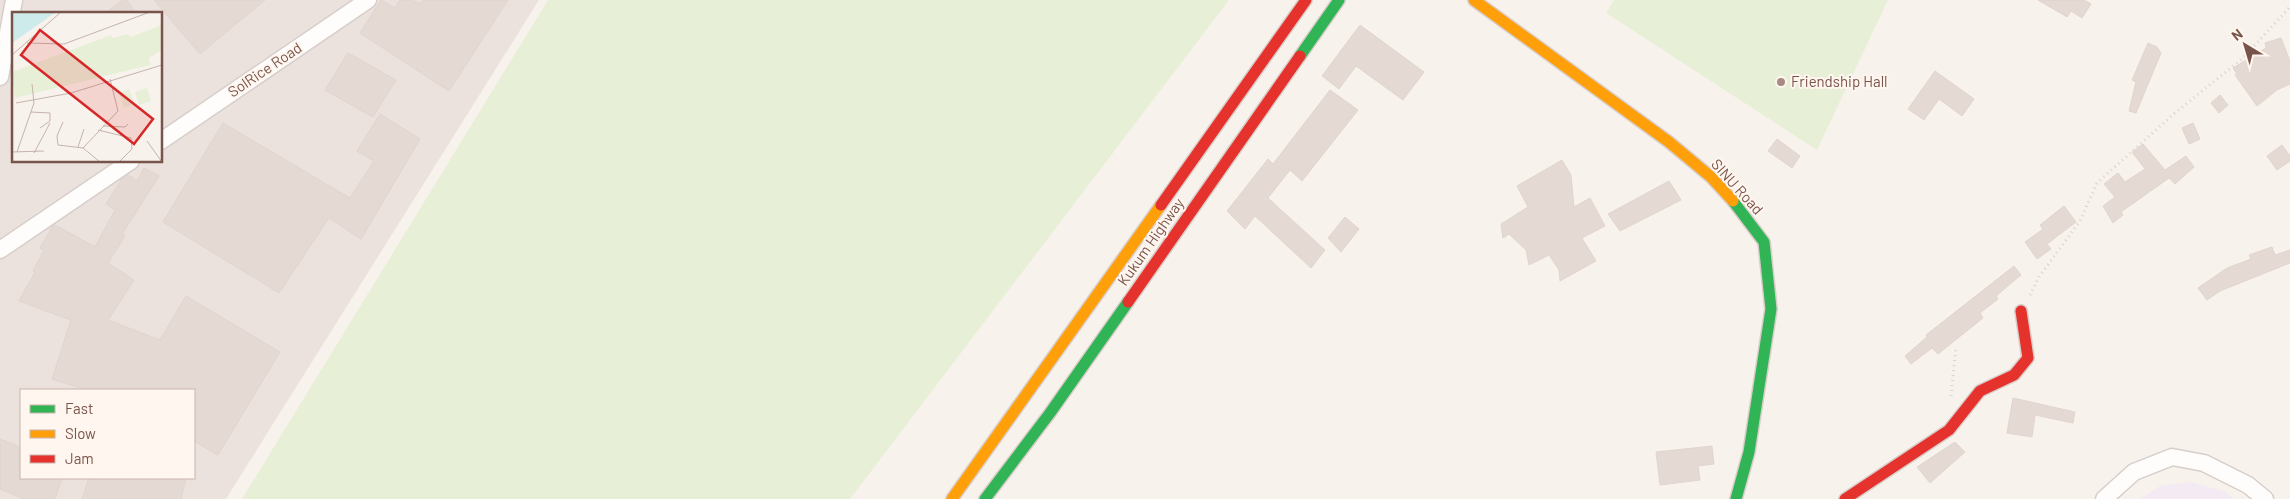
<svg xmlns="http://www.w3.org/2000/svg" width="2290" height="499" viewBox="0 0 2290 499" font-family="Barlow,sans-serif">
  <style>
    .industrial { fill: #ebe2dd; fill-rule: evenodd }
    .education { fill: #f3eaf4 }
    .green { fill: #e8efd7 }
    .building { fill: #e5d9d4; stroke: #e1d4cf }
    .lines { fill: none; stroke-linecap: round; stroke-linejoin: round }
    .street-casing { stroke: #d7ceca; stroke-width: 19 }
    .fast-casing { stroke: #d8cdc9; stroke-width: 14 }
    .slow-casing { stroke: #d8cdc9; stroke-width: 14 }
    .jam-casing { stroke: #d8cdc9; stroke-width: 14 }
    .path { stroke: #dbd1ce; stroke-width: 3; stroke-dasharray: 1 4; stroke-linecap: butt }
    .street { stroke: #fefdfc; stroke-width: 16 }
    .fast { stroke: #30b455; stroke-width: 11 }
    .slow { stroke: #ff9f0a; stroke-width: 11 }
    .jam { stroke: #e5322d; stroke-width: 11 }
    .poi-dot { fill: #a58b83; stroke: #fff6ef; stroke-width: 2 }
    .labels { text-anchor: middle; stroke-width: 4; stroke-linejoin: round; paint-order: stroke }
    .street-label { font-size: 15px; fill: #79544a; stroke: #fff6ef }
    .poi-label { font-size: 15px; fill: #79544a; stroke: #fff6ef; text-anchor: start }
    .inset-road { fill: none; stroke: #c5b3ac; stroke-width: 1 }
    .view { fill: #d62828; fill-opacity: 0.15; stroke: #d62828; stroke-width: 2.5 }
    .inset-edge { fill: none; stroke: #79544a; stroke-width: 2.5 }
  </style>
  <rect width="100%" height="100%" fill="#f8f2ed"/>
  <path class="industrial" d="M0 0H539L226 499H0ZM14 14H161V161H14ZM21 390H194V478H21Z"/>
  <path class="education" d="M2191 482 2226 492 2234 499H2140L2160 486Z"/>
  <path class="green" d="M548 0H1229L850 499H242Z
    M1614 0H1888L1817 150 1606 13Z"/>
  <path class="building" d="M123 0H127L136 14H104Z
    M154 0H265L200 54Z
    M381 0 395 8 400 0H412L420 4 423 0H508L449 91 360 33Z
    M2038 0H2084L2091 4 2082 18 2071 11 2067 17Z
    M1360 25 1424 72 1403 100 1356 66 1339 89 1322 76Z
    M2281 38 2290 61V84L2277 90 2257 106 2235 75 2237 74 2233 68 2266 48 2265 43Z
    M2148 43 2157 47 2161 53 2136 113 2129 111 2136 82 2132 80Z
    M348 53 396 80 373 117 325 90Z
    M1935 71 1974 99 1962 116 1939 99 1924 120 1908 109Z
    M1330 90 1358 110 1302 181 1290 170 1268 198 1325 250 1311 268 1255 216 1245 229 1227 211 1268 159 1273 164Z
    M2220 95 2228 105 2219 113 2211 103Z
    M380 114 420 139 361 239 329 218 279 293 163 222 223 123 350 198 374 161 357 151Z
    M2193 123 2200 139 2189 144 2182 128Z
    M1777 139 1800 156 1792 168 1768 151Z
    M2143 144 2165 170 2186 156 2194 167 2175 184 2169 178 2121 212 2123 215 2113 223 2103 206 2115 197 2104 184 2118 173 2125 182 2145 169 2132 152Z
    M2282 145 2290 156V161L2277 170 2267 156Z
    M1562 160 1571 175 1574 207 1590 198 1605 226 1582 238 1596 261 1560 281 1559 270 1549 255 1529 265 1526 250 1509 234 1503 238 1501 224 1528 207 1517 186Z
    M144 168 159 176 122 234 125 236 108 263 134 280 108 320 160 340 186 296 280 352 218 455 194 441V390H87L52 379 71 320 19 301 35 272 33 271 44 250 40 248 52 227 55 225 95 247 115 210 106 204 122 179 128 175 137 181Z
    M1669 181 1681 200 1620 231 1608 214Z
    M2064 206 2076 222 2047 244 2051 249 2037 259 2025 242 2043 229 2040 225Z
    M1345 217 1359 229 1341 252 1328 238Z
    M2272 247 2275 255 2290 250V263L2220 291 2207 300 2198 288 2227 268 2251 259 2249 255Z
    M2014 266 2021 275 1996 296 1998 299 1980 313 1983 318 1938 354 1932 348 1911 364 1905 356 1927 337 1926 335Z
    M2013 398 2075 412 2073 423 2035 415 2032 437 2007 433Z
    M0 439 21 447V478H62L55 499H24L0 489Z
    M1955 442 1965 452 1930 483 1917 467Z
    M1712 446 1714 464 1698 466 1700 480 1660 485 1656 452Z
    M89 478H186L181 499H82Z"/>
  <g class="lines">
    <defs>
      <path id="street" d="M0 77 14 0
        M161 141 368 0
        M0 250 131 161
        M2104 499 2134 472 2172 457 2204 463 2248 485 2265 499"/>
      <path id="fast" d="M1300 56 1339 0
        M1733 201 1764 242 1771 309 1749 452 1736 499
        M985 499 1050 413 1128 302"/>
      <path id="slow" d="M1474 0 1669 142 1711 177 1733 201
        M952 499 1161 205"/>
      <path id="jam" d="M1161 205 1306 0
        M1128 302 1300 56
        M1845 499 1949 430 1980 391 2014 375 2028 358 2021 311"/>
    </defs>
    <use href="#street" class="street-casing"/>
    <use href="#fast" class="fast-casing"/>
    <use href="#slow" class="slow-casing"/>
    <use href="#jam" class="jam-casing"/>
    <path class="path" d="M2030 295 2039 277 2080 221 2097 183 2176 112 2242 59 2290 7
      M1951 396 1956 347"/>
    <use href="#street" class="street"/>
    <use href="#fast" class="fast"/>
    <use href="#slow" class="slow"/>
    <use href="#jam" class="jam"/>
  </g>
  <circle class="poi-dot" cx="1781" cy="82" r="5"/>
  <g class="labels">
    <g class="street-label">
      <text transform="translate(265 70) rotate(-34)" y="5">SolRice Road</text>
      <text transform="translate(1737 187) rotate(48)" y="5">SINU Road</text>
      <text transform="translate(1151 242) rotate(-55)" y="5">Kukum Highway</text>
    </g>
    <g class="poi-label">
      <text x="1791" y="87">Friendship Hall</text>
    </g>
  </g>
  <g transform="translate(12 12)">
    <rect width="150" height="150" fill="#f8f2ed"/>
    <path d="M150 13V38L137 46 138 53 3 86 0 60 99 23 101 26 116 22 119 25ZM135 76 139 89 127 93 123 80ZM117 77 122 91 112 96 107 81Z" fill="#e8efd7"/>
    <path d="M0 0H44L0 31Z" fill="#cdebea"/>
    <path class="inset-road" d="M15 31 52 32 138 0M0 43 49 0M4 91 59 81 150 53M19 100 38 101V109L28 116M51 110 45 124 46 133 71 136 88 150M91 114 113 115 116 112M86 118 119 126 120 137 107 150M135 129 150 150M66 135 72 117M71 136 106 99 98 67M0 140 32 139M5 140 22 91 20 72M22 141 38 111"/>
    <path class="view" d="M28 18 141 107 122 132 9 43Z"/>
    <rect width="150" height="150" class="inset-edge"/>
  </g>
  <rect x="20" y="389" width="175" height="90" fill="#fff6ef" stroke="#c9b5ad"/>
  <rect x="30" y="405" width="25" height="8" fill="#30b455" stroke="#c9b5ad"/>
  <text x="65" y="414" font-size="15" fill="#79544a">Fast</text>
  <rect x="30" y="430" width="25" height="8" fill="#ff9f0a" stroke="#c9b5ad"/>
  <text x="65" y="439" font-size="15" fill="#79544a">Slow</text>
  <rect x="30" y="455" width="25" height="8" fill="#e5322d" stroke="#c9b5ad"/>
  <text x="65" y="464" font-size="15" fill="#79544a">Jam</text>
  <g transform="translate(2245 45) rotate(322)" stroke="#fff6ef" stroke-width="4" paint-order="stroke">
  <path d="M0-4L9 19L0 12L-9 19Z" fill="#79544a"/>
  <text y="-8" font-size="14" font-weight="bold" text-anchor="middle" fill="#79544a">N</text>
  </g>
</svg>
